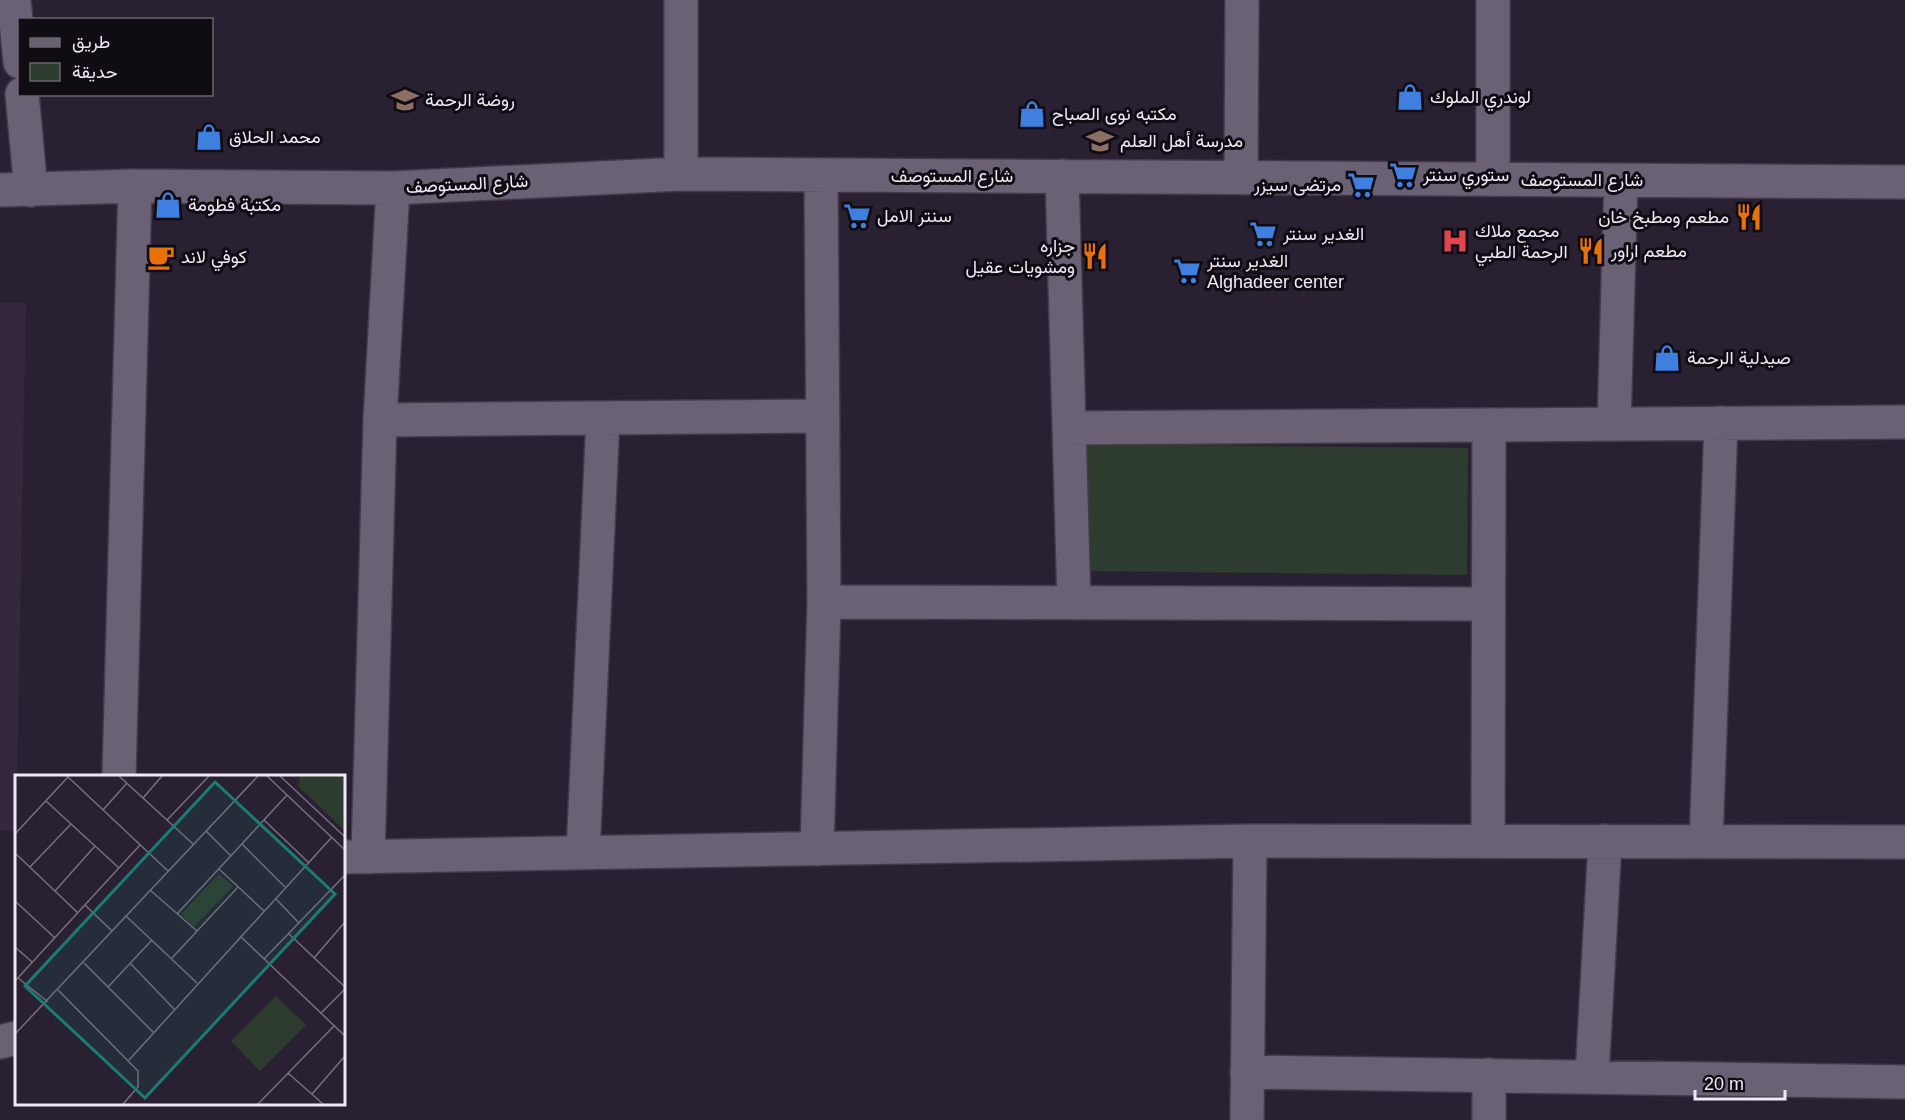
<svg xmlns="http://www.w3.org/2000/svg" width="1905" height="1120" viewBox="0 0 1905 1120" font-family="Arial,Vazirmatn,sans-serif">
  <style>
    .built { fill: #34283e }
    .green { fill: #2d3c2e }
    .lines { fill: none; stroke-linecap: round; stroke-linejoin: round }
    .minor-casing { stroke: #433a49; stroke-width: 36 }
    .minor { stroke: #6b6175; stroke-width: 33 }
    .labels { text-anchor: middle; stroke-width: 6; stroke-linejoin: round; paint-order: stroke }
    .poi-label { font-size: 18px; fill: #efe9f5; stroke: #100c13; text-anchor: start }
    .street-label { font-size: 18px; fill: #efe9f5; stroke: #100c13 }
    .inset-road { fill: none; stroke: #78707f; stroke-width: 1.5 }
    .view { fill: #1a7c75; fill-opacity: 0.15; stroke: #1a7c75; stroke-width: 3 }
    .inset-edge { fill: none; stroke: #efe9f5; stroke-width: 3 }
  </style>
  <rect width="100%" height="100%" fill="#292031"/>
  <path class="built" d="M0 303H26L16 831 0 830Z"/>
  <path class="green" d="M1086 444 1468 448 1467 575 1085 571Z"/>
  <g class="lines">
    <defs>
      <path id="minor" d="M14 0 20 62
        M1493 0V179
        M22 94 31 190
        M681 174V0
        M1062 176 1074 603
        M1241 178 1242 0
        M0 190 135 186 393 188 681 174 1905 182
        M380 420 823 416
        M1614 424 1621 180
        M1069 428 1905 422
        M824 602 1488 604
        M119 776 135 186
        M1488 841 1489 425
        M1706 842 1721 423
        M817 849 824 602 821 175
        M583 853 603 418
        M344 857 1250 841 1905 842
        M368 857 380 420 393 188
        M0 1042 16 1038
        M1247 1072 1905 1082
        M1592 1077 1605 841
        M1247 1120 1250 841
        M1489 1120V1075"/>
    </defs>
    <use href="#minor" class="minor-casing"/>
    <use href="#minor" class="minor"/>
  </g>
  <defs>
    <symbol id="shop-bare" viewBox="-9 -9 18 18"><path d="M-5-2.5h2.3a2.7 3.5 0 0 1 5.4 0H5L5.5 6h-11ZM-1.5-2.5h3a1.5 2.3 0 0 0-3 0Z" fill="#3f7fe0" stroke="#100c13" stroke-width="2.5" paint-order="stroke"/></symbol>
    <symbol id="school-bare" viewBox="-9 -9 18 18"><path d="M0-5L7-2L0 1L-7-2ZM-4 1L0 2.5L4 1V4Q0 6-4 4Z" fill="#8d6e63" stroke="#100c13" stroke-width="2.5" paint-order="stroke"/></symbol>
    <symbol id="supermarket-bare" viewBox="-9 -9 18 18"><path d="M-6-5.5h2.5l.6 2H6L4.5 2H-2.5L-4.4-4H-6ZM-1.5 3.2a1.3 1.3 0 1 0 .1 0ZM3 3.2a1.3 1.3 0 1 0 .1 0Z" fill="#3f7fe0" stroke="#100c13" stroke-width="2.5" paint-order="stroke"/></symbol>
    <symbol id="restaurant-bare" viewBox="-9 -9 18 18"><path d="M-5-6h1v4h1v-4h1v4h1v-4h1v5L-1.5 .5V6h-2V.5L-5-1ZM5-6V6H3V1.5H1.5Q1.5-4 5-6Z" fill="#e8710a" stroke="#100c13" stroke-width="2.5" paint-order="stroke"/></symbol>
    <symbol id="hospital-bare" viewBox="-9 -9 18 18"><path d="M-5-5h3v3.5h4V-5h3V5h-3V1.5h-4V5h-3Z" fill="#e0444e" stroke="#100c13" stroke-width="2.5" paint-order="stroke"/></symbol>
    <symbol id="cafe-bare" viewBox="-9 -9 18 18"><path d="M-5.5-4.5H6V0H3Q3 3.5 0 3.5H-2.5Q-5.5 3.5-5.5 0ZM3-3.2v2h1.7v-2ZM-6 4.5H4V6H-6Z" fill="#e8710a" stroke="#100c13" stroke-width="2.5" paint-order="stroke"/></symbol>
  </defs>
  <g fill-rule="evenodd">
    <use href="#shop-bare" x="1391" y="78" width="38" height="38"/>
    <use href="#school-bare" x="386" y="81" width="38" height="38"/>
    <use href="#shop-bare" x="1013" y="95" width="38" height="38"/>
    <use href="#shop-bare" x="190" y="118" width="38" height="38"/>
    <use href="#school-bare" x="1081" y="122" width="38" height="38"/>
    <use href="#supermarket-bare" x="1384" y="156" width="38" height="38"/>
    <use href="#supermarket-bare" x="1342" y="166" width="38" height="38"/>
    <use href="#shop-bare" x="149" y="186" width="38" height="38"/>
    <use href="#supermarket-bare" x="838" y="197" width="38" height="38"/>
    <use href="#restaurant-bare" x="1730" y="198" width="38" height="38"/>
    <use href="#supermarket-bare" x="1244" y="215" width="38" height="38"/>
    <use href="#hospital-bare" x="1436" y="222" width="38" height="38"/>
    <use href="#restaurant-bare" x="1572" y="232" width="38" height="38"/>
    <use href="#restaurant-bare" x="1076" y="237" width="38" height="38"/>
    <use href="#cafe-bare" x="142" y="238" width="38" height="38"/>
    <use href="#supermarket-bare" x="1168" y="252" width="38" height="38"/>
    <use href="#shop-bare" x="1648" y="339" width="38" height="38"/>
  </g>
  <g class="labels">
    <g class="poi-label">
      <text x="1430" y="103">لوندري الملوك</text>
      <text x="425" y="106">روضة الرحمة</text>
      <text x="1052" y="120">مكتبه نوى الصباح</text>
      <text x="229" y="143">محمد الحلاق</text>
      <text x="1120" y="147">مدرسة أهل العلم</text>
      <text x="1423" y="181">ستوري سنتر</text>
      <text x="1341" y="191" text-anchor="end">مرتضى سيزر</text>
      <text x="188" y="211">مكتبة فطومة</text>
      <text x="877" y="222">سنتر الامل</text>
      <text x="1729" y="223" text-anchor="end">مطعم ومطبخ خان</text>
      <text x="1475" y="237">مجمع ملاك<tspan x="1475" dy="21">الرحمة الطبي</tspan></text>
      <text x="1283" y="240">الغدير سنتر</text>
      <text x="1075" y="252" text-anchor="end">جزاره<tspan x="1075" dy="21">ومشويات عقيل</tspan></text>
      <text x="1611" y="257">مطعم اراور</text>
      <text x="181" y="263">كوفي لاند</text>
      <text x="1207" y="267">الغدير سنتر<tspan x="1207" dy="21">Alghadeer center</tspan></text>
      <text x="1687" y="364">صيدلية الرحمة</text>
    </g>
    <g class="street-label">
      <text x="952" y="182">شارع المستوصف</text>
      <text x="1582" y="186">شارع المستوصف</text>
      <text transform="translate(467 184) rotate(-3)" y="6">شارع المستوصف</text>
    </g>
  </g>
  <g transform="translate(15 775)">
    <rect width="330" height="330" fill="#292031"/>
    <path d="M285 1H330V56L283 11ZM204 99 218 111 179 152 166 139ZM261 221 291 250 245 296 216 266Z" fill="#2d3c2e"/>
    <path class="inset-road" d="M52 1 153 96M104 1 178 69M252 1 330 75M265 1 330 62M128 23 147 1M31 26 104 93M88 35 112 8M152 45 194 1M249 45 294 88M191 56 216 81M0 59 53 2M227 69 270 112M0 78 63 138M15 92 56 49M204 94 249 136M135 115 182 156M40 116 80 71M260 123 284 148M0 126 40 163M70 130 97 156M162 139 272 20M111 141 182 208M274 159 330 212M225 161 330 261M0 172 17 187M157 183 223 112M299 183 330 147M249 184 330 100M69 188 138 257M115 188 159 234M3 203 33 227M0 206 125 70M93 212 137 165M43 215 123 296V312L108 329M306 238 330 214M0 259 243 1M114 285 317 62M273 298 308 329M297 319 330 281M243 329 319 251"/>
    <path class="view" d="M200 7 320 119 130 323 10 211Z"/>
    <rect width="330" height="330" class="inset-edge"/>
  </g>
  <rect x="18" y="18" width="195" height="78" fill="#100c13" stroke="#69646d" stroke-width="1.5"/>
  <rect x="30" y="38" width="30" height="9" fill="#6b6175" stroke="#69646d" stroke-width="1.5"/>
  <text x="72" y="48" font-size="18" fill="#efe9f5">طريق</text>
  <rect x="30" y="63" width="30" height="18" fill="#2d3c2e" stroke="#69646d" stroke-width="1.5"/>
  <text x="72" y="78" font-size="18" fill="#efe9f5">حديقة</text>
  <path d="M1695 1090v9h90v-9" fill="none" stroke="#efe9f5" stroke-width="3"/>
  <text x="1704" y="1090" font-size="18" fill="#efe9f5" stroke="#100c13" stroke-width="4.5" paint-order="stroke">20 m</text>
</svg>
